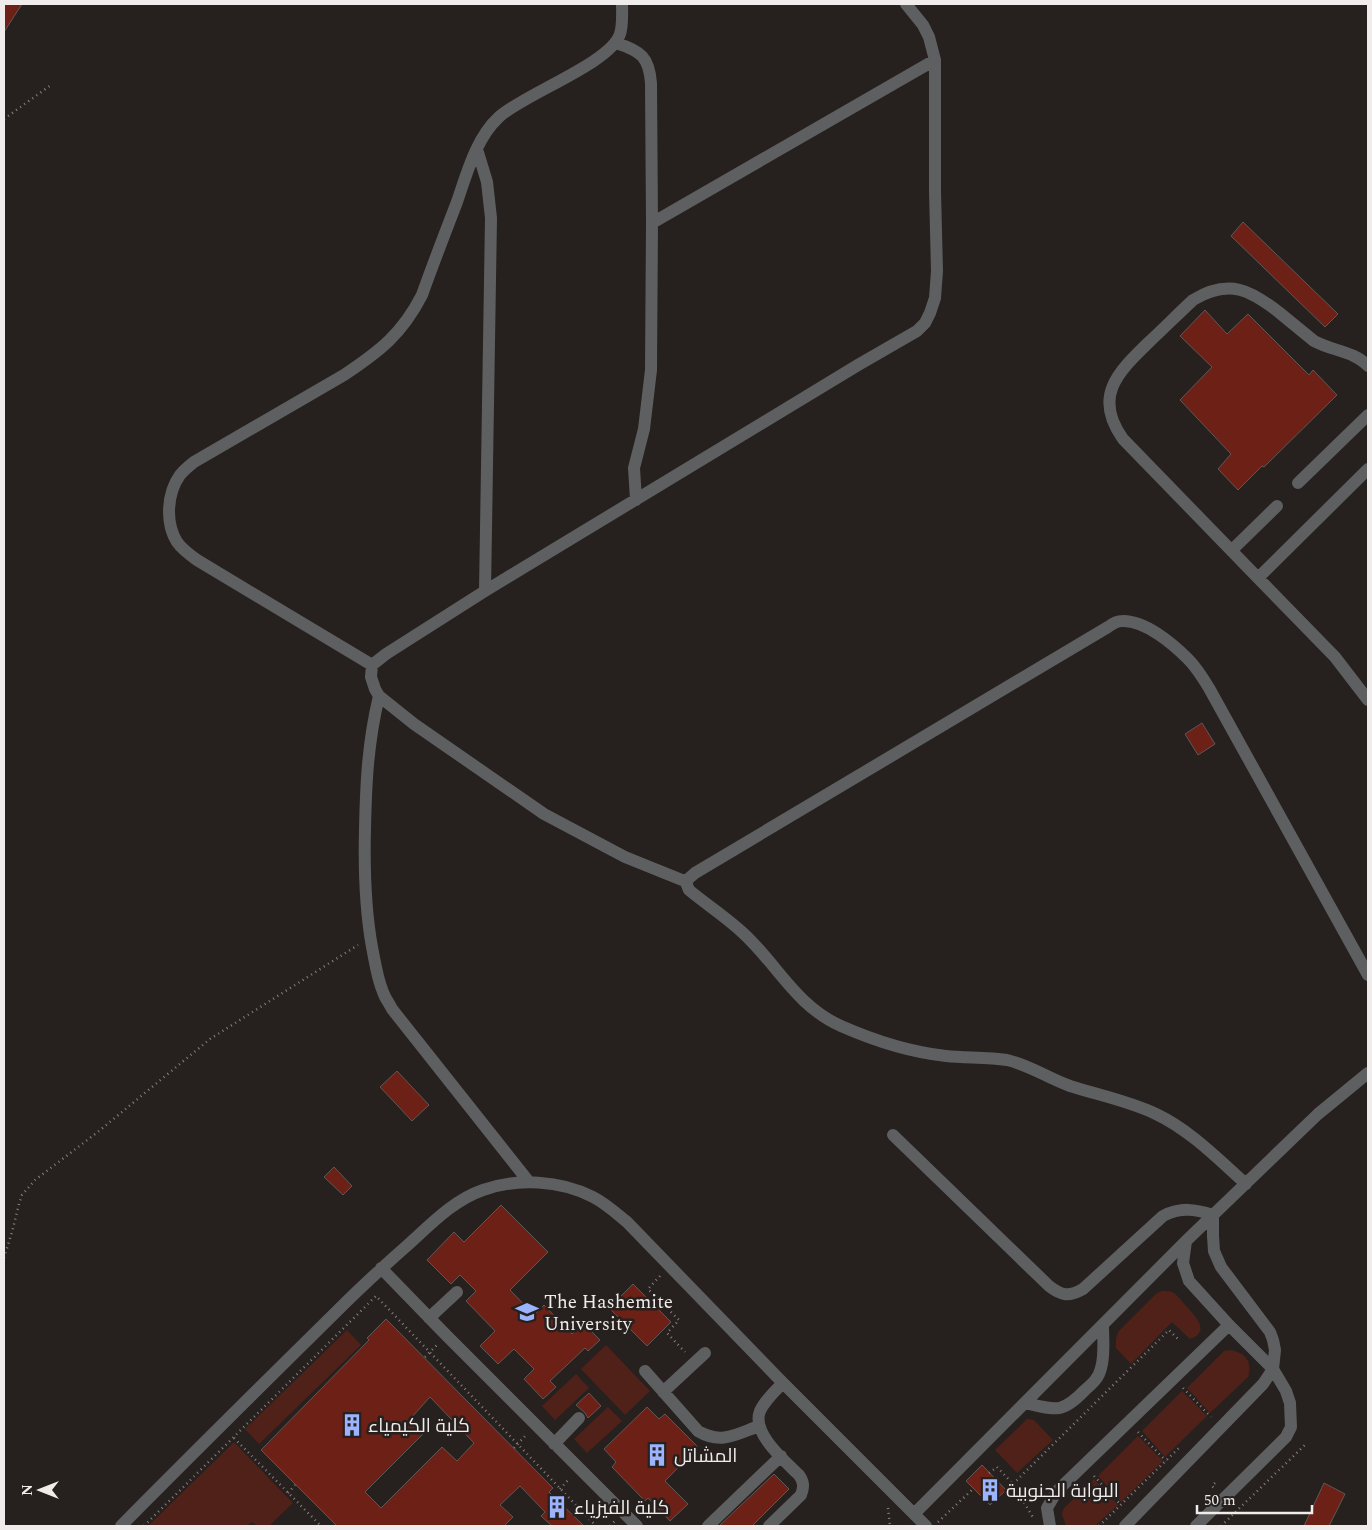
<svg xmlns="http://www.w3.org/2000/svg" width="1372" height="1530" viewBox="0 0 1372 1530" font-family="Spectral,Cairo,serif">
  <style>
    .green { fill: #4f2119 }
    .building { fill: #6d2116; stroke: #5f5756; fill-rule: evenodd }
    .lines { fill: none; stroke-linecap: round; stroke-linejoin: round }
    .path { stroke: #878180; stroke-width: 2.5; stroke-dasharray: 1 4; stroke-linecap: butt }
    .minor { stroke: #5e5f61; stroke-width: 12 }
    .labels { text-anchor: middle; stroke-width: 5; stroke-linejoin: round; paint-order: stroke }
    .poi-label { font-size: 19px; fill: #f0eceb; stroke: #26201e; text-anchor: start }
  </style>
  <rect width="100%" height="100%" fill="#26201e"/>
  <path class="green" d="M1162 1291C1166 1291 1170 1291 1174 1293 1178 1296 1182 1301 1185 1305 1194 1314 1212 1332 1190 1339L1172 1322 1131 1364 1116 1348V1340L1118 1332 1157 1293Z
    M347 1330 361 1345 259 1444 245 1429Z
    M606 1345 650 1391 625 1415 581 1369Z
    M1230 1350C1245 1352 1253 1362 1248 1377L1210 1413 1187 1388 1224 1351Z
    M576 1374 589 1388 555 1420 542 1406Z
    M1182 1391 1207 1416 1165 1457 1142 1431Z
    M608 1407 622 1421 587 1453 574 1439Z
    M1027 1419 1034 1420 1053 1440 1017 1473 995 1450Z
    M1138 1436 1163 1461 1121 1502 1098 1476Z
    M234 1442 293 1503 269 1526H257L252 1522 247 1526H148Z
    M1094 1479 1118 1505 1095 1526H1066L1062 1514 1064 1508Z"/>
  <path class="building" d="M4 4H22L4 32Z
    M1243 222 1338 314 1325 327 1231 236Z
    M1205 310 1227 334 1248 314 1309 375 1313 370 1337 395 1264 467 1262 466 1238 490 1218 469 1231 454 1180 400 1212 367 1180 336Z
    M1202 723 1215 744 1198 755 1185 734Z
    M397 1071 429 1105 412 1121 380 1087Z
    M334 1167 352 1186 343 1195 324 1177Z
    M501 1205 548 1252 510 1290 534 1315 544 1305 572 1334 583 1323 600 1340 588 1351 585 1348 550 1381 556 1387 543 1399 524 1379 534 1369 514 1349 498 1364 480 1346 495 1331 466 1301 476 1291 460 1275 451 1284 427 1260 454 1232 464 1242Z
    M633 1284 671 1322 647 1346 609 1308Z
    M386 1319 553 1488 549 1492 584 1526H552L541 1516 545 1512 520 1486 500 1505 513 1517 504 1526H337L261 1450 369 1340 367 1338ZM430 1397 474 1443 457 1461 442 1447 381 1508 365 1492 425 1432 411 1418Z
    M589 1393 601 1406 588 1418 585 1413 576 1405Z
    M647 1407 659 1419 665 1414 698 1447 665 1481 688 1504 670 1521 648 1498 645 1501 612 1467 616 1462 604 1449Z
    M982 1465 1006 1490 990 1505 966 1481Z
    M774 1474 789 1489 752 1526H719Z
    M1324 1483 1345 1494 1329 1526H1304Z"/>
  <g class="lines">
    <path class="path" d="M4 119 51 85
      M4 1258 12 1232 19 1204 22 1195 35 1180 99 1131 210 1039 358 945
      M660 1276 648 1289 679 1320 667 1333 685 1352
      M425 1357 438 1344
      M1183 1388 1211 1417
      M1138 1432 1166 1461
      M234 1438 321 1526
      M514 1448 527 1434
      M989 1473 997 1467 1013 1484 1034 1519
      M1094 1476 1121 1505
      M1215 1483 1212 1486 1215 1489
      M1013 1484 1169 1330 1180 1341
      M560 1489 569 1479
      M288 1493 295 1485
      M888 1508 890 1526
      M938 1522 974 1488
      M144 1526 376 1296 596 1526
      M610 1526 615 1521
      M1099 1526 1180 1447
      M1221 1526 1306 1444"/>
    <path class="minor" d="M616 43C641 51 649 57 651 83L652 223 651 370 644 429 634 468 636 500
      M477 149 487 182 491 218 485 591
      M652 223 935 60
      M1368 366C1354 351 1332 351 1314 341 1303 332 1292 323 1281 314 1251 290 1229 278 1193 300 1178 314 1163 329 1148 343 1117 373 1093 397 1123 439L1258 578 1368 469
      M1298 483 1368 415
      M1232 550 1277 506
      M1258 578 1335 657 1368 700
      M372 665 197 560C190 555 182 549 177 542 165 523 167 493 180 475 184 470 189 466 194 462L344 375C380 351 402 334 422 295 433 264 445 233 457 202 467 173 476 138 499 117 524 94 611 63 620 34 623 25 622 13 622 4
      M379 696C368 742 366 781 365 829 364 868 365 908 372 947 375 962 377 978 383 992 385 998 389 1003 392 1009L529 1182
      M687 882 625 857 544 814 414 724 379 696 375 689 371 677 372 665 386 654 485 591 858 365 917 331 925 323 930 313 935 298 937 271 935 191V60L929 37 923 25 906 4
      M893 1135 1049 1286C1062 1296 1069 1297 1083 1289L1163 1216C1181 1207 1195 1209 1213 1215V1236L1214 1251 1221 1267 1270 1332 1273 1340 1275 1350 1273 1369 1263 1384 1125 1526
      M1246 1184C1218 1159 1190 1130 1156 1114 1129 1101 1098 1095 1070 1086 1048 1078 1029 1065 1007 1060 987 1057 966 1058 946 1056 909 1052 875 1041 841 1026 796 1006 777 964 743 933 726 917 707 905 689 890L687 885V880L695 873 1108 627C1112 624 1117 621 1122 621 1145 620 1173 644 1188 659 1196 667 1203 678 1209 688L1368 975
      M1186 1241 1183 1263 1189 1281 1229 1325 1273 1369 1286 1391 1290 1403 1291 1427 1286 1437 1196 1526
      M381 1268 447 1336 637 1526
      M429 1318 457 1292
      M645 1371 698 1431C721 1445 737 1434 759 1426
      M663 1392 705 1353
      M1025 1403C1056 1410 1062 1414 1085 1390 1092 1384 1099 1378 1101 1368 1105 1355 1103 1339 1103 1325
      M554 1444 579 1418
      M914 1514 1186 1241 1318 1114 1368 1073
      M121 1526C192 1454 265 1382 338 1310 361 1287 385 1265 410 1243 432 1223 454 1200 483 1190 517 1178 560 1180 593 1197 605 1203 616 1213 627 1222L783 1383 926 1526
      M708 1526 781 1456
      M769 1526 801 1495C804 1487 804 1482 799 1475 785 1461 751 1433 760 1411 765 1400 775 1391 783 1383
      M1050 1526 1047 1508 1057 1491 1229 1325"/>
  </g>
  <defs>
    <symbol id="university-bare" viewBox="-9 -9 18 18"><path d="M0-5L7-2L0 1L-7-2ZM-4 1L0 2.5L4 1V4Q0 6-4 4Z" fill="#9cb4fd" stroke="#26201e" stroke-width="2.5" paint-order="stroke"/></symbol>
    <symbol id="building-bare" viewBox="-9 -9 18 18"><path d="M-4-6H4V6H1V3H-1V6H-4ZM-2.5-4.3h1.7v1.8h-1.7ZM.8-4.3h1.7v1.8H.8ZM-2.5-1h1.7V.8h-1.7ZM.8-1h1.7V.8H.8Z" fill="#9cb4fd" stroke="#26201e" stroke-width="2.5" paint-order="stroke"/></symbol>
  </defs>
  <g fill-rule="evenodd">
    <use href="#university-bare" x="511" y="1296" width="32" height="32"/>
    <use href="#building-bare" x="336" y="1409" width="32" height="32"/>
    <use href="#building-bare" x="641" y="1439" width="32" height="32"/>
    <use href="#building-bare" x="974" y="1474" width="32" height="32"/>
    <use href="#building-bare" x="541" y="1491" width="32" height="32"/>
  </g>
  <g class="labels">
    <g class="poi-label">
      <text x="544" y="1308">The Hashemite<tspan x="544" dy="22">University</tspan></text>
      <text x="368" y="1432">كلية الكيمياء</text>
      <text x="674" y="1462">المشاتل</text>
      <text x="1006" y="1497">البوابة الجنوبية</text>
      <text x="574" y="1514">كلية الفيزياء</text>
    </g>
  </g>
  <rect width="1372" height="1530" fill="none" stroke="#f0eceb" stroke-width="10"/>
  <g transform="translate(40 1490) rotate(270)" stroke="#26201e" stroke-width="4" paint-order="stroke">
  <path d="M0-4L9 19L0 12L-9 19Z" fill="#f0eceb"/>
  <text y="-8" font-size="14" font-weight="bold" text-anchor="middle" fill="#f0eceb">N</text>
  </g>
  <path d="M1197 1505v8h115v-8" fill="none" stroke="#f0eceb" stroke-width="2.5"/>
  <text x="1204" y="1505" font-size="15" fill="#f0eceb" stroke="#26201e" stroke-width="4" paint-order="stroke">50 m</text>
</svg>
